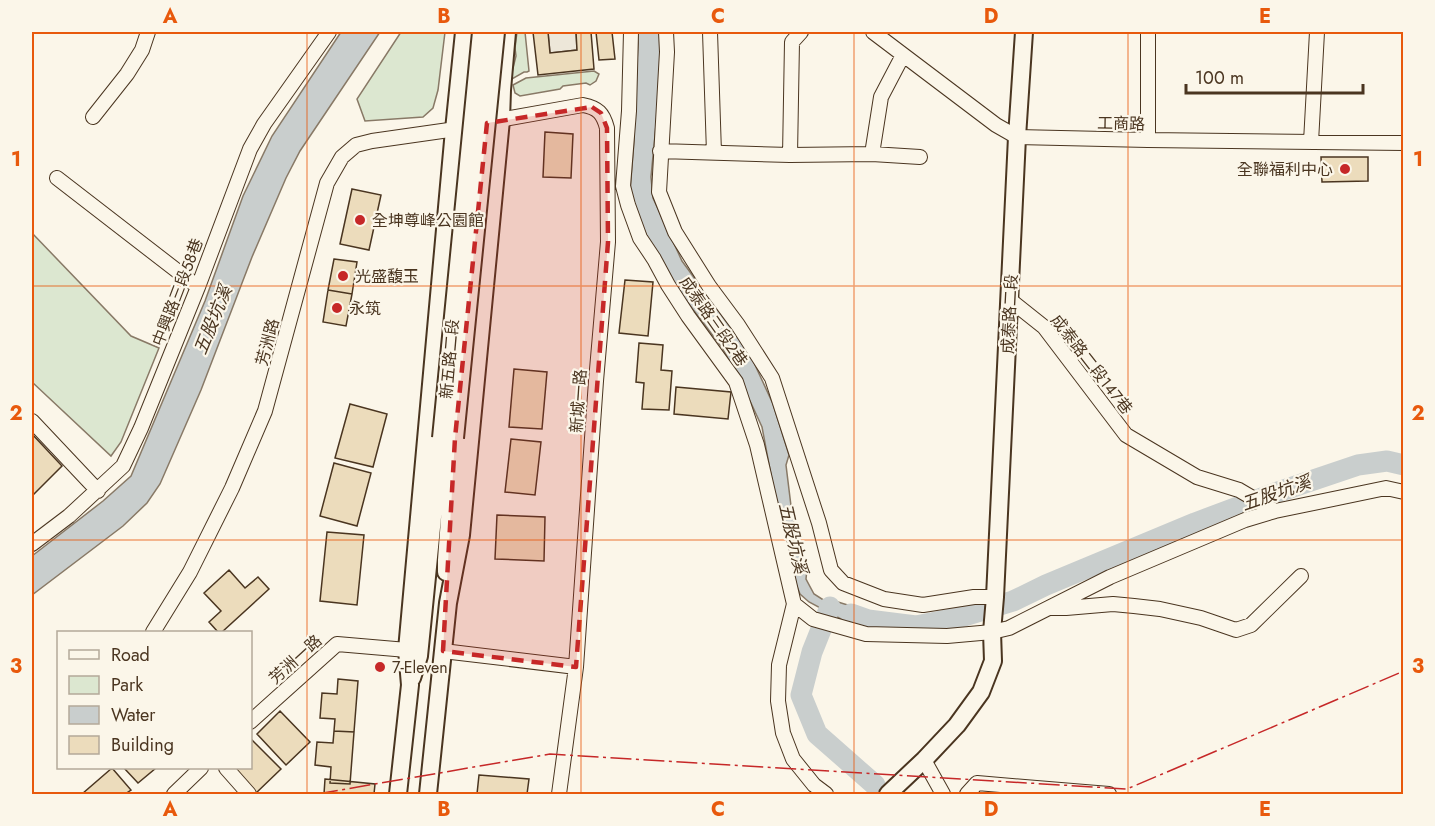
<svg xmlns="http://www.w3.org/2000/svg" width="1435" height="826" viewBox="0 0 1435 826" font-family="Jost,'Noto Sans TC',sans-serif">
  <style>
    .green { fill: #dce7d0; stroke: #887966; stroke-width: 1.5 }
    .parking { fill: #ede7d9; stroke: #887966; stroke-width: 1.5 }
    .water { fill: #c9cecd; stroke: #887966; stroke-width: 1.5 }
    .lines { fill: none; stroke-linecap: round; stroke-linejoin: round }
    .river { stroke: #c9cecd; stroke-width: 21 }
    .building { fill: #ecdcbc; stroke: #4a3520; stroke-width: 1.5 }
    .minor-casing { stroke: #4a3520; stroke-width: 16 }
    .major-casing { stroke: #4a3520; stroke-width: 20 }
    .minor { stroke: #fbf6e9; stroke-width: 14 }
    .major { stroke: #fbf6e9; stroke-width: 16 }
    .major-bridge-casing { stroke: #4a3520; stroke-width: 20; stroke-linecap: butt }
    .major-bridge { stroke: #fbf6e9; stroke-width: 16 }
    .power { stroke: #c62828; stroke-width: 1.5; stroke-dasharray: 21 4.5 3 4.5; stroke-linecap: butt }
    .marked { fill: #c62828; fill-opacity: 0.2; stroke: #c62828; stroke-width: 4.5; stroke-dasharray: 12 8; stroke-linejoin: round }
    .grid { fill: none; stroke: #e8590c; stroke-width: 1.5; stroke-opacity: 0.55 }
    .poi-dot { fill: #c62828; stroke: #fbf6e9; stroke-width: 2 }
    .labels { text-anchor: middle; stroke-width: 4.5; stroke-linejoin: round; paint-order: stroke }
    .street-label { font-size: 16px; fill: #4a3520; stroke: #fbf6e9 }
    .poi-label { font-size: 16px; fill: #4a3520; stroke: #fbf6e9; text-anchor: start }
    .water-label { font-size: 18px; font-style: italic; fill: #4a3520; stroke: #fbf6e9 }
    .neatline { fill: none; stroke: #e8590c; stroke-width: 2 }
    .grid-label { font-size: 20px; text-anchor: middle; font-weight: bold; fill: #e8590c }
  </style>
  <rect width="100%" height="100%" fill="#fbf6e9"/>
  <path class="green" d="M401 32H445L438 90 433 108 423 117 365 121 357 99Z
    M517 32H525L529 71 527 72H524L512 79 511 76 516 56 515 48Z
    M594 71 599 74 596 81 590 85 586 83 563 86 560 89 520 96 515 93 513 85 526 78Z
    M32 233 131 336 159 348 121 442 111 456 32 382Z"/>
  <path class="parking" d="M548 32H576L577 50 550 53Z"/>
  <path class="water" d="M341 32H380L300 151 286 178 252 257 201 390 160 484 147 503 123 526 32 595V556L103 501 131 476 205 301 243 196 272 136Z
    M637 32H661L663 52 651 177 653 198 682 261 750 354 773 404 789 455 786 465 792 514 807 569 806 579 814 594 825 601 838 602 880 615 875 631 854 626 809 602 800 594 792 574 774 491 762 427 751 403 723 349 682 295 655 254 641 223 630 192 634 141 635 101 638 43Z"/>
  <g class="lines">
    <path class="river" d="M830 607 812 652 801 695 817 734 875 785 878 794
      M851 614 868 620 916 626 961 617 1013 601 1046 585 1195 523 1275 493 1358 465 1387 461 1404 465"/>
  </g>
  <path class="building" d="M533 32H548L550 53 577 50 576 32H591L594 69 538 75Z
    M596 32H612L615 59 599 60Z
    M545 132 573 134 571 178 543 177Z
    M1321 157H1368V181L1322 182Z
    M352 189 381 195 369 250 340 244Z
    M334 259 357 262 352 294 328 290Z
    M625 280 653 282 648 336 619 333Z
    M328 290 352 294 346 326 323 322Z
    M639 343 663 345 661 370 672 371 669 410 642 409 644 383 636 382Z
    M514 369 547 372 542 429 509 427Z
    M676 387 731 392 728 419 674 414Z
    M350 404 387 414 373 467 335 458Z
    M32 434 62 466 32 496Z
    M511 439 541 442 535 495 505 492Z
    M334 463 371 473 357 526 320 516Z
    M497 515 545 517 544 561 495 559Z
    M327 532 364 535 357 605 320 601Z
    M229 570 245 588 258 577 269 589 222 632H218L209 622 221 611 204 593Z
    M338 679 358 681 354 732 334 731 335 719 320 718 322 693 337 694Z
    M280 711 310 742 286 765 257 734Z
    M334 731 354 732 350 784 330 783 331 767 315 765 317 742 333 743Z
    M251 739 281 769 255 794 230 768H250Z
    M112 768 131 790 125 794H82Z
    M124 768H156L138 783Z
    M479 775 529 779 527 794H477Z
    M325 779 375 784 374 794H324Z"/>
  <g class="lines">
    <defs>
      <path id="minor" d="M631 32 629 111 623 186 628 205 640 238 654 259 668 285 688 316 736 382 757 445 794 604 779 665 778 701 783 733 793 759 814 785 826 794
        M666 32 667 52 659 192 675 232 709 286 738 325 772 378 819 523 831 570 843 583 884 599 923 605 974 597H995
        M710 32 714 153
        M873 32 996 125 1017 137 1148 140 1404 143
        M93 117 127 74 142 50 148 32
        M494 121 583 105C598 108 603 113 607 128L608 242 596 381 576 667 559 794
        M1148 140V32
        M1311 142 1317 32
        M660 151 790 155 872 154 920 157
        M872 154 881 97 903 55
        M790 155 792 42 801 32
        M57 178 198 287
        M1010 300 1044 327 1126 435 1197 477 1239 490 1275 511
        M32 421 98 491
        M32 544 69 516 123 466 141 428 198 287 250 149 264 124 329 32
        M794 604 813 619 866 634 947 636 992 632 1009 628 1110 577 1245 520 1275 511 1386 488 1404 492
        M1053 608H1066L1113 604 1134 606 1160 609 1201 618 1236 630 1251 625 1301 576
        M153 632 190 572 232 488 265 411 327 183 342 157 356 145 372 141 463 128
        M443 651 576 667
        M250 722 337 644 407 650
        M924 760 943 794
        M226 768 249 794
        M174 794 201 768
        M967 794 977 783 1109 794"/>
      <path id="major" d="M446 572V560L455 438
        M412 678 419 656 441 438
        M398 794 410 685 407 650 454 130 464 32
        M428 794 448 603 461 535 501 120 502 90 507 32
        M888 794 924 760 957 725 981 692 993 661 992 632 995 597 1017 137 1024 32"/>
    </defs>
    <use href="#minor" class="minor-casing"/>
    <use href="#major" class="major-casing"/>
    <use href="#minor" class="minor"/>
    <use href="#major" class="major"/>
    <defs>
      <path id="major-bridge" d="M441 438 481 32
        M455 438 496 32"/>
    </defs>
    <use href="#major-bridge" class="major-bridge-casing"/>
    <use href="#major-bridge" class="major-bridge"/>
    <path class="power" d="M317 794 550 754 1127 789 1404 671"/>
  </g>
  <path class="marked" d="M592 107 601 113 607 128 608 242 576 667 443 651 455 438 487 123Z"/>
  <path class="grid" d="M307 32V794M581 32V794M854 32V794M1128 32V794M32 286H1404M32 540H1404"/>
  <g class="poi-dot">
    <circle cx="1345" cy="169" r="6"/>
    <circle cx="360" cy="220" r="6"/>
    <circle cx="343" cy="276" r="6"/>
    <circle cx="337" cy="308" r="6"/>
    <circle cx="380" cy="667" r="6"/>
  </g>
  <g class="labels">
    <g class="street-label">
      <text transform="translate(1121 123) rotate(1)" y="6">工商路</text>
      <text transform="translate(177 292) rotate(-69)" y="6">中興路三段58巷</text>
      <text transform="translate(1009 314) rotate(-87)" y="6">成泰路二段</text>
      <text transform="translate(714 321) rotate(55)" y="6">成泰路三段2巷</text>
      <text transform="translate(267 342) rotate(-75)" y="6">芳洲路</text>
      <text transform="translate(449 359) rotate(-85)" y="6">新五路二段</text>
      <text transform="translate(1092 364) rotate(52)" y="6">成泰路二段147巷</text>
      <text transform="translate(578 401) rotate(-86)" y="6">新城一路</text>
      <text transform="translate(295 659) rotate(-42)" y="6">芳洲一路</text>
    </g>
    <g class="poi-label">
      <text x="1333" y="175" text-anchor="end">全聯福利中心</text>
      <text x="372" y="226">全坤尊峰公園館</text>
      <text x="355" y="282">光盛馥玉</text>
      <text x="349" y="314">永筑</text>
      <text x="392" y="673">7-Eleven</text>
    </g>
    <g class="water-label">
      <text transform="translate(213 320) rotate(-68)" y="6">五股坑溪</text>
      <text transform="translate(1276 493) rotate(-19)" y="6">五股坑溪</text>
      <text transform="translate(793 538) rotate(77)" y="6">五股坑溪</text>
    </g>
  </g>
  <rect width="1435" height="826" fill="none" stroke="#fbf6e9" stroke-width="66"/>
  <rect x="57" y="631" width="195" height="138" fill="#fbf6e9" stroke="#b4a999" stroke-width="1.5"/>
  <rect x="69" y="650" width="30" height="9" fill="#fbf6e9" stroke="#b4a999" stroke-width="1.5"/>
  <text x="111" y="661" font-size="18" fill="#4a3520">Road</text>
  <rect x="69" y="676" width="30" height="18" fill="#dce7d0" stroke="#b4a999" stroke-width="1.5"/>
  <text x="111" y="691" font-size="18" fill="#4a3520">Park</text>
  <rect x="69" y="706" width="30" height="18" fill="#c9cecd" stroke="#b4a999" stroke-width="1.5"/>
  <text x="111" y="721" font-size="18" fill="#4a3520">Water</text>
  <rect x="69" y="736" width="30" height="18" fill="#ecdcbc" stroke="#b4a999" stroke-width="1.5"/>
  <text x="111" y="751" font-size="18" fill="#4a3520">Building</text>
  <path d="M1186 84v9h177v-9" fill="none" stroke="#4a3520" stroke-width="3"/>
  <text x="1195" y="84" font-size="18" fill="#4a3520" stroke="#fbf6e9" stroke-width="4.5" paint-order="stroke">100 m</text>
  <rect x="33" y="33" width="1369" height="760" class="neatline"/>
  <g class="grid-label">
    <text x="170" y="23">A</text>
    <text x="444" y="23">B</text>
    <text x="718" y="23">C</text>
    <text x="991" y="23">D</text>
    <text x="1265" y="23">E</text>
    <text x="16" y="166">1</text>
    <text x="1418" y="166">1</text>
    <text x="16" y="420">2</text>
    <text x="1418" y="420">2</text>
    <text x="16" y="673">3</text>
    <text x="1418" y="673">3</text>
    <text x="170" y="816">A</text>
    <text x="444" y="816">B</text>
    <text x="718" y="816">C</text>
    <text x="991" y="816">D</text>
    <text x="1265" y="816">E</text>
  </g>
</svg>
